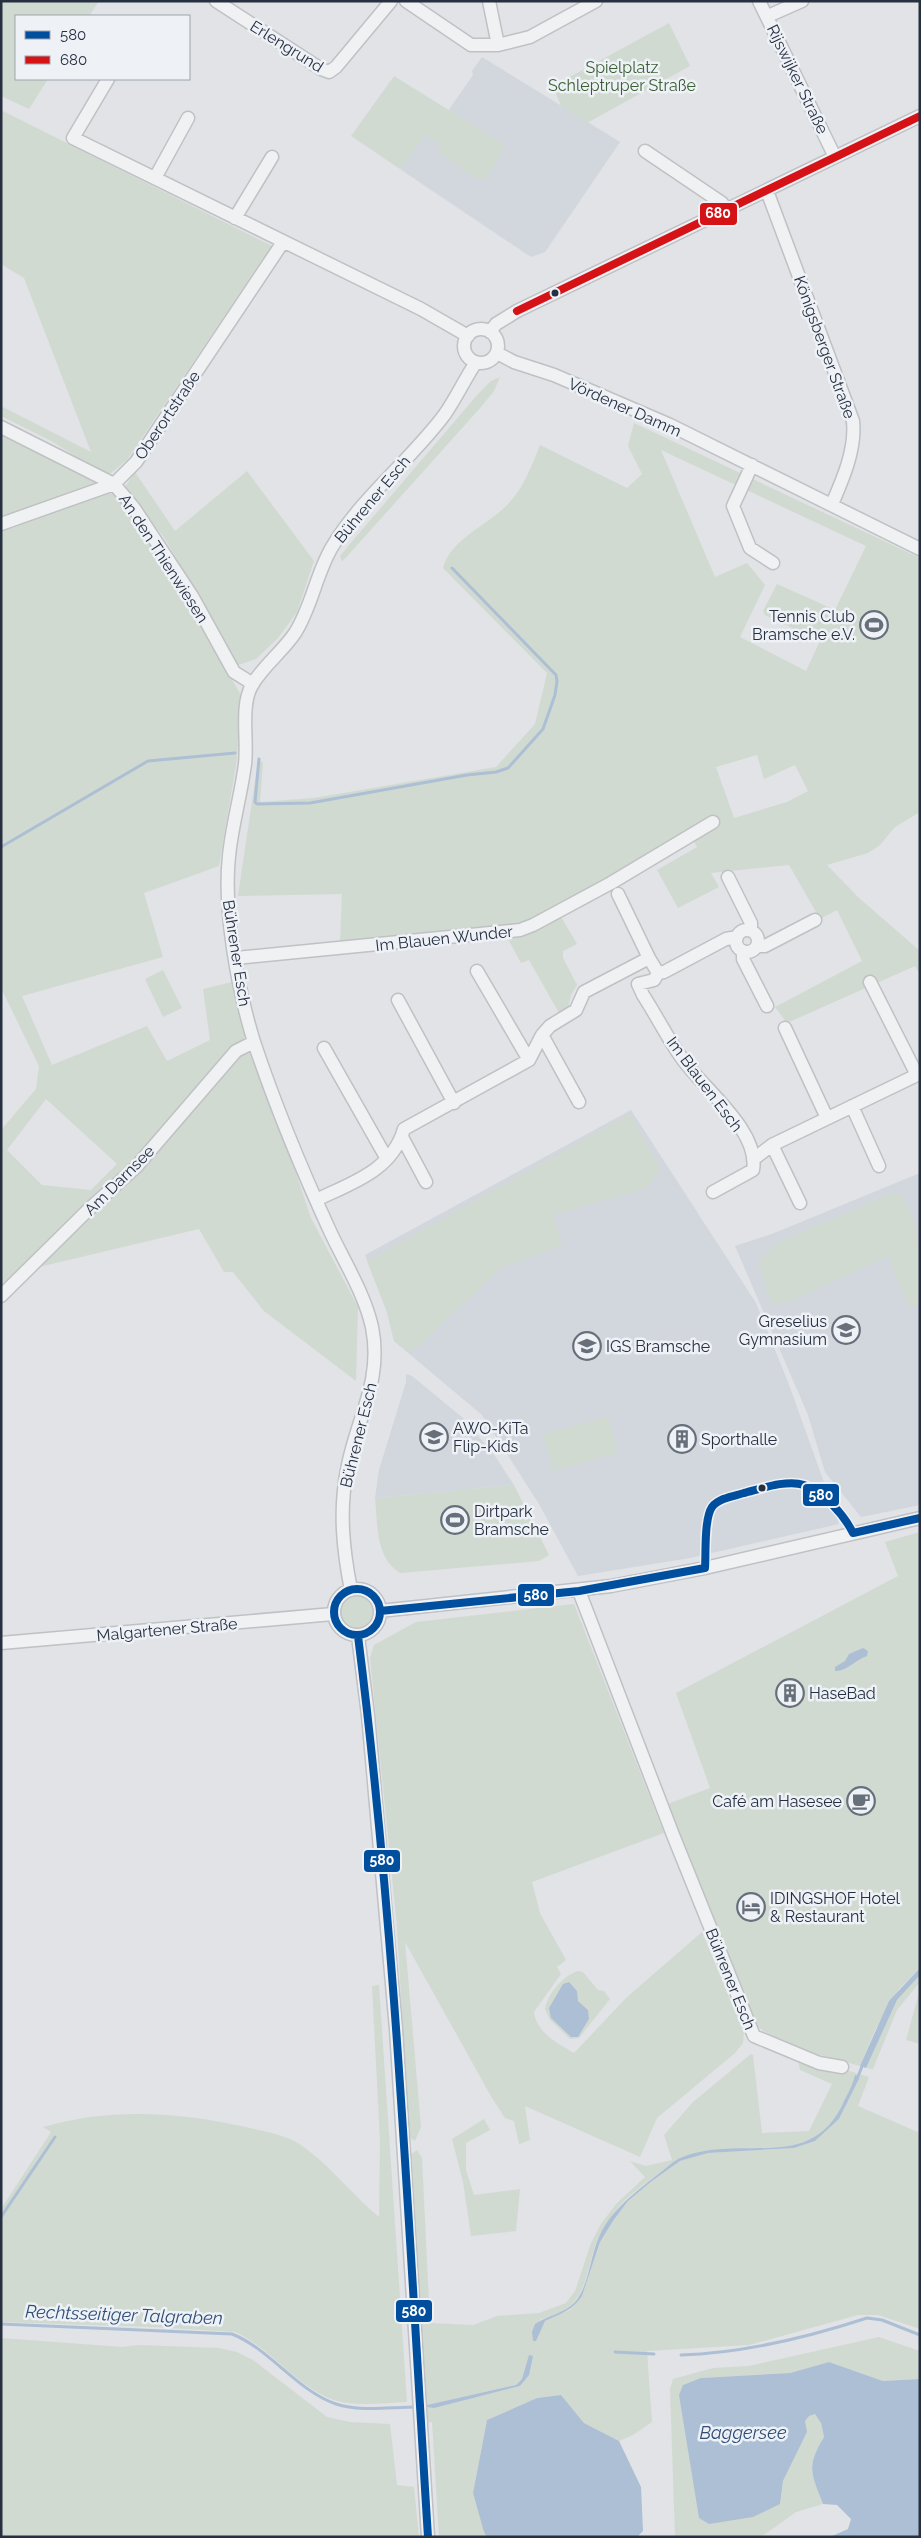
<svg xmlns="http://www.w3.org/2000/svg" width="921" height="2538" viewBox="0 0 921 2538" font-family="Raleway,sans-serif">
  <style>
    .built { fill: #d2d6dd }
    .green { fill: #d1dad1; fill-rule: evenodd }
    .water { fill: #adbfd4 }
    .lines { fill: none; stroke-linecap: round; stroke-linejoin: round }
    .stream { stroke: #adbfd4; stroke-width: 3 }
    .minor-casing { stroke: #bfc1c4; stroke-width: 15 }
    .minor { stroke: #f0f1f3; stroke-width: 12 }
    .bus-1-casing { stroke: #eef1f6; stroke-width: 11 }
    .bus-2-casing { stroke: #eef1f6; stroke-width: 11 }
    .bus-1 { stroke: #004e9e; stroke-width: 8 }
    .bus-2 { stroke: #d51317; stroke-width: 8 }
    .bus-dot { fill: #263041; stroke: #eef1f6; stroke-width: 2 }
    .labels { text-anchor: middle; stroke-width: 5; stroke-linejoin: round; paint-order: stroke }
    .street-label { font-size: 16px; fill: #263041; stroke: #eef1f6 }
    .park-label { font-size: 16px; fill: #3a5e33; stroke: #eef1f6 }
    .poi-label { font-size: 16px; fill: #263041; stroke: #eef1f6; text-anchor: start }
    .water-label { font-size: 18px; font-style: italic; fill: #2e4e77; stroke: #eef1f6 }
    .line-badge { stroke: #eef1f6; stroke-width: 2 }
    .badge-label { font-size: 14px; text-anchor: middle; font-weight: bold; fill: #fff }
  </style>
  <rect width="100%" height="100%" fill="#e1e3e6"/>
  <path class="built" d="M482 57 620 142 545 252 531 257 400 169 444 109 448 111 473 75 472 71Z
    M631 1110 756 1303 788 1382 839 1524 690 1558 578 1576 539 1504 482 1415 394 1341 387 1312 365 1255Z
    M920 1173V1505L861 1517 825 1472 808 1415 735 1246 772 1234Z
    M406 1374 412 1376 463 1418 495 1456 514 1485 375 1498 379 1470 406 1382Z"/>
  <path class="green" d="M1 1H99L89 16H16V79H48L29 109 1 96Z
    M669 23 690 66 587 123 561 106 553 86Z
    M394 76 503 144 504 149 486 179 480 181 437 151 441 144 426 134 400 169 351 136Z
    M1 110 272 246 127 460 111 473H102L53 442 1 416V406L91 452 24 278 1 264Z
    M500 377 494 391 481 407 342 562 340 556 349 545 478 394 491 381Z
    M634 423 920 558V812L895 827 880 845 868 853 827 865 859 898 920 951V975L915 966 787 1023 775 1007 862 961 837 910 820 919 789 865 711 873 719 887 678 908 657 870 697 847 693 840 662 848 537 917 510 927 340 943 342 894 238 896 258 761 263 762 260 802 314 798 496 767 535 724 547 673 443 568C450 540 486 526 506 506 523 490 531 467 540 445L627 488 642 474 628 446ZM661 450 866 546 835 610 777 584 763 611 765 615 820 641 806 671 740 637 765 585 747 563 715 577ZM757 755 764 779 795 765 808 791 787 802 734 818 716 767Z
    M1 434 101 485 115 494 133 517 130 522 156 552 241 695 237 759 219 866 144 893 163 957 22 996 52 1065 147 1026 167 1061 210 1040 203 989 232 982 311 1218 358 1307 356 1381 264 1311 233 1272H224L199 1229 18 1272 1 1288V1130L36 1089 39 1066 1 988ZM46 1099 117 1164 91 1190 42 1185 7 1150Z
    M247 471 314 561 297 612 278 638 256 659 238 665 165 539 125 487 135 472 175 531Z
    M560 915 577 944 563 951V958L577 985 571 995 568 1008 559 1013 529 960 521 963 508 939Z
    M163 970 182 1008 163 1017 145 979Z
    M630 1114 661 1169 647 1188 553 1215 562 1246 502 1267 416 1349 406 1351 394 1341 387 1312 367 1261Z
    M895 1192C921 1205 920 1273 920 1303L910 1308 888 1256 798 1298 773 1306 758 1261 775 1244Z
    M608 1417 618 1453 553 1471 543 1434Z
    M514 1485 549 1555 539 1561 400 1573C375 1557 378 1525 375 1498Z
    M920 1532V1968L899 1989 876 2028 860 2066C824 2055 782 2048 753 2023L665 1805 710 1788 676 1693 898 1576 885 1542Z
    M340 1613a17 17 0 1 1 34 0a17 17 0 1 1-34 0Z
    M574 1604 664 1833 532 1882 540 1913 566 1960 557 1967 561 1974 534 2012C537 2033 557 2043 574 2053L627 1997 702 1932 744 2033 743 2043 735 2053 657 2118 640 2157 525 2106 530 2140 519 2144 514 2121 505 2118 492 2098 405 1942 421 2127 415 2141 409 2137 397 1927 370 1658 374 1645 416 1622Z
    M578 1971 583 1972 598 1990 604 1991 610 1999 579 2038 570 2039 550 2020 545 2009C548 1993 563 1976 578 1971ZM578 2001 588 2010 549 2008Z
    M920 1975V1982L897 2010 873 2069 866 2068 897 2000Z
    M379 1985 407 2402C385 2403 363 2406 341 2402 303 2394 271 2348 235 2332L153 2327 1 2322V2209L51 2132 43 2127C111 2107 182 2112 250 2128 267 2132 287 2135 301 2145 330 2165 352 2195 379 2217L380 2141 372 1986Z
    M920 1989V2044L906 2040Z
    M751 2054 753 2055 762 2133 809 2131 832 2084 800 2070 797 2055 869 2077 858 2106 920 2133V2329L878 2315H858L749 2345 647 2351 652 2422 633 2435 619 2441 584 2423 561 2395 537 2398 487 2420 473 2493 487 2537H439L432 2422 426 2423 410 2155 417 2150 422 2158 430 2323 473 2325 497 2316 539 2313 566 2303 575 2291 591 2243 601 2224 616 2204 645 2177 630 2161 646 2166 672 2160 664 2135 693 2102ZM858 2076 859 2079 839 2119 815 2141 794 2148 708 2153 680 2161 652 2181 628 2201 613 2221 600 2242 582 2296 570 2310 545 2321 533 2341 540 2320C550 2316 560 2314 568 2308 588 2292 588 2261 598 2239 603 2230 608 2221 614 2213 628 2194 650 2180 669 2166 713 2134 787 2162 822 2133 841 2118 845 2095 858 2076ZM526 2363 520 2386 433 2408 427 2405 516 2385 522 2379Z
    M484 2119 490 2130 466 2143V2170L474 2195 520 2189 516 2231 471 2236 463 2182 452 2139Z
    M879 2337 920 2351V2379L883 2381 829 2362 790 2373 701 2378 780 2504 783 2481 807 2432 804 2421 808 2416 816 2414 821 2423 824 2437C806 2467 811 2473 823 2504L796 2512 761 2537H675L670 2389 673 2379 713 2368 749 2366Z
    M1 2338 123 2347 138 2345 219 2348 237 2352 253 2360 327 2417 350 2422 390 2424 397 2485 414 2487 419 2537H1Z"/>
  <path class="water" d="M863 1648 868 1651 867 1656C855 1660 846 1672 835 1671V1667L845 1661 849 1654Z
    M920 1968V1975L897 2000 866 2068 860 2066 889 2001Z
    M569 1982 577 1991 578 2001 588 2010 589 2019 578 2037H571L551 2018 549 2008 563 1984Z
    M855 2075 858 2076 859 2079 839 2119 815 2141 794 2148 708 2153 680 2161 652 2181 628 2201 613 2221 600 2242 582 2296C572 2311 560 2314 545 2321L536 2341H533L532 2332 535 2324C548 2315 564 2314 575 2302 588 2287 590 2260 597 2242 608 2212 633 2194 657 2175 664 2170 671 2163 678 2159 740 2131 812 2177 845 2099 849 2091 853 2084 855 2075Z
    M529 2355 533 2356 529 2375 520 2386 434 2408 427 2407V2405L516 2385 522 2379Z
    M829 2362 883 2381 920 2379V2537H830L848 2529 851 2519 837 2505 823 2504C811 2473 806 2467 824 2437L821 2423 815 2414 809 2416 805 2421 807 2432 783 2481 780 2504 753 2517 709 2524 699 2518 679 2395 683 2385 701 2378 790 2373Z
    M561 2395 584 2423 619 2441 641 2487 643 2531 637 2537H487L484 2532 473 2493 487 2420 537 2398Z"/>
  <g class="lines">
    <path class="stream" d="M259 759 255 802 257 804 310 803 467 775 496 772 508 768 543 729 555 695 557 681 556 675 452 568
      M1 847 148 761 235 753
      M857 2079 863 2064
      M1 2217 55 2137
      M1 2324 232 2334C270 2349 296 2390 336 2404 360 2412 391 2407 416 2407
      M615 2352 654 2354
      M681 2355C744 2353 806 2338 867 2318L882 2320 920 2335"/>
    <defs>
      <path id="minor" d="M216 1 321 69 329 72 336 67 391 1
        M406 1 471 45H498L530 37 596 1
        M489 1 498 45
        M759 1 835 157
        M768 16 802 1
        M108 79 73 138 421 309 468 336
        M645 151 722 203 726 210
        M155 178 188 118
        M767 191 853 421C856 449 843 479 832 504
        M235 218 272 157
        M464 346a17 17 0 1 1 34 0a17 17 0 1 1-34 0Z
        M490 332 496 324 517 311 920 116
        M497 353 514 362 554 375 670 425 920 549
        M1 427 114 484 134 508 192 596 234 672 253 684
        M752 465 733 506 750 548 773 563
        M1 524 114 484 136 462 283 242
        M728 877 751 923V931
        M618 894 649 958
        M736 941a11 11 0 1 1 22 0a11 11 0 1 1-22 0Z
        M757 946H765L815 920
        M743 951V959L767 1006
        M236 958 520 930 533 925 611 883 713 822
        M477 971 529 1060
        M658 973 664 972 726 939 737 937
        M398 1000 454 1103
        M785 1028 827 1118
        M542 1035 579 1102
        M324 1048 387 1159
        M852 1106 879 1166
        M402 1137 426 1182
        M772 1145 800 1203
        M755 1158 772 1145 917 1075 870 982
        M316 1200C351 1183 392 1171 404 1129L529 1060 542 1035 550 1026 576 1010 584 992 649 958 658 973 654 980 638 984 643 995C656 1015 667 1037 681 1057 702 1088 760 1130 753 1170L713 1192
        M1 1296 88 1210 136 1167 236 1051 254 1042
        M334 1612a23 23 0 1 1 46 0a23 23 0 1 1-46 0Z
        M351 1590C343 1549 339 1511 347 1470 356 1419 383 1382 372 1327 364 1292 343 1260 329 1229 301 1168 275 1105 254 1042 238 990 223 910 229 856 232 825 241 795 245 764 248 740 240 706 252 685 263 666 283 651 295 633 312 606 316 574 332 547 361 498 411 460 445 414 456 398 465 379 476 362
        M579 1591 673 1835 754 2036 819 2063 842 2067
        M380 1611 611 1586 705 1568 920 1518
        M358 1636 368 1715 396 2029 428 2537
        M1 1643 333 1614"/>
    </defs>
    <use href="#minor" class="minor-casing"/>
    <use href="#minor" class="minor"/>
    <defs>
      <path id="bus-1" d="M334 1612a23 23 0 1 1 46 0a23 23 0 1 1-46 0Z
        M380 1611 579 1591 705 1568C706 1553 704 1519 712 1507 719 1498 734 1496 744 1493 760 1489 787 1479 804 1485 824 1492 844 1515 853 1533L920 1518
        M358 1636C396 1935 409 2236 428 2537"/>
      <path id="bus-2" d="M517 311 920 116"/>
    </defs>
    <use href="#bus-1" class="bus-1-casing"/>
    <use href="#bus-2" class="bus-2-casing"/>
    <use href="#bus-1" class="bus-1"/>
    <use href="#bus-2" class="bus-2"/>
  </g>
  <defs>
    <symbol id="stadium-ring" viewBox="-11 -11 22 22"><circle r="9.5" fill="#eef1f6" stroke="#676f7b" stroke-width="1.5"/><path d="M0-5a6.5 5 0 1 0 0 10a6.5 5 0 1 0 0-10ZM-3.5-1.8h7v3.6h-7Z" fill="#676f7b"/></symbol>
    <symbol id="school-ring" viewBox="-11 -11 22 22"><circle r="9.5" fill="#eef1f6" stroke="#676f7b" stroke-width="1.5"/><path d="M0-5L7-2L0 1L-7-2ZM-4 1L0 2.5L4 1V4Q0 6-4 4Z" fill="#676f7b"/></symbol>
    <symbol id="building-ring" viewBox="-11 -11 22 22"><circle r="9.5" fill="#eef1f6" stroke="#676f7b" stroke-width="1.5"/><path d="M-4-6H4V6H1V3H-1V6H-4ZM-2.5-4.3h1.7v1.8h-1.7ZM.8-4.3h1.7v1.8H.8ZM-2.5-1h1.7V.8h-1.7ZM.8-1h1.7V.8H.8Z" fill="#676f7b"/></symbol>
    <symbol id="cafe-ring" viewBox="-11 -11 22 22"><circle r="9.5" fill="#eef1f6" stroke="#676f7b" stroke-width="1.5"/><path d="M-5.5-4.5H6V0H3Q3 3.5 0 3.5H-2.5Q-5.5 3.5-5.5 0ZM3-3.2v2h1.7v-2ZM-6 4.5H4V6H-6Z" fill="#676f7b"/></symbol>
    <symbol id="hotel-ring" viewBox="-11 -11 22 22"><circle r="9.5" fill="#eef1f6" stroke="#676f7b" stroke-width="1.5"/><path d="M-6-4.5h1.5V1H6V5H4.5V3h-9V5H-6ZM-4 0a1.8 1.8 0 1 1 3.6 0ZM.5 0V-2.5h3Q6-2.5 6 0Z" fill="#676f7b"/></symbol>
  </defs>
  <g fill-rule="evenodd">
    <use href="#stadium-ring" x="858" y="609" width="32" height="32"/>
    <use href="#school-ring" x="830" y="1314" width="32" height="32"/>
    <use href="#school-ring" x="571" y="1330" width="32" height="32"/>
    <use href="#school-ring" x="418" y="1421" width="32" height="32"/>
    <use href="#building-ring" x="666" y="1423" width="32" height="32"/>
    <use href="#stadium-ring" x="439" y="1504" width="32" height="32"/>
    <use href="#building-ring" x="774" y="1677" width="32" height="32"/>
    <use href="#cafe-ring" x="845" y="1785" width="32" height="32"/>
    <use href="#hotel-ring" x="735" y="1891" width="32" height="32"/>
  </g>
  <g class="bus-dot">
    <circle cx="555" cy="293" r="4.5"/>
    <circle cx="762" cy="1488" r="4.5"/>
  </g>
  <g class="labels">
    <g class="street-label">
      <text transform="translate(287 46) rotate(32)" y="6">Erlengrund</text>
      <text transform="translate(798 79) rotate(64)" y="6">Rijswijker Straße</text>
      <text transform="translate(825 347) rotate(70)" y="6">Königsberger Straße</text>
      <text transform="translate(625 407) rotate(24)" y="6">Vördener Damm</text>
      <text transform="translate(167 415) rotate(-56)" y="6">Oberortstraße</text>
      <text transform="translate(372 499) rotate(-50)" y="6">Bührener Esch</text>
      <text transform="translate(164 558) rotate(57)" y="6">An den Thienwiesen</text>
      <text transform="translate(444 938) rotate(-6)" y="6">Im Blauen Wunder</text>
      <text transform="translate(237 953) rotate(81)" y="6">Bührener Esch</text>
      <text transform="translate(705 1084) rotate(53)" y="6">Im Blauen Esch</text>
      <text transform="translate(119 1180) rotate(-45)" y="6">Am Darnsee</text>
      <text transform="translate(358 1435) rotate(-76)" y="6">Bührener Esch</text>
      <text transform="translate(167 1629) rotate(-5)" y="6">Malgartener Straße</text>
      <text transform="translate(731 1979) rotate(68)" y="6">Bührener Esch</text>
    </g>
    <g class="park-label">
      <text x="622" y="73">Spielplatz<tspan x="622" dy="18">Schleptruper Straße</tspan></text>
    </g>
    <g class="poi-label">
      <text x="855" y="622" text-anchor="end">Tennis Club<tspan x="855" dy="18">Bramsche e.V.</tspan></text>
      <text x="827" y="1327" text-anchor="end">Greselius<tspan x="827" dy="18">Gymnasium</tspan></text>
      <text x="606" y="1352">IGS Bramsche</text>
      <text x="453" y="1434">AWO-KiTa<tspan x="453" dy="18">Flip-Kids</tspan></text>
      <text x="701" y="1445">Sporthalle</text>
      <text x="474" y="1517">Dirtpark<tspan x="474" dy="18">Bramsche</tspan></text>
      <text x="809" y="1699">HaseBad</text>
      <text x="842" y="1807" text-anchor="end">Café am Hasesee</text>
      <text x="770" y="1904">IDINGSHOF Hotel<tspan x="770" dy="18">&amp; Restaurant</tspan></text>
    </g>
    <g class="water-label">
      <text transform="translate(124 2315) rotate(2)" y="6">Rechtsseitiger Talgraben</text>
      <text x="743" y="2439">Baggersee</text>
    </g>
  </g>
  <g class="line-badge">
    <rect x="699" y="202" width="39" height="24" rx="5" fill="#d51317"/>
    <rect x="802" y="1483" width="38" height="24" rx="5" fill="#004e9e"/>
    <rect x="517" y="1583" width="38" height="24" rx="5" fill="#004e9e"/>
    <rect x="363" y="1849" width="38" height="24" rx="5" fill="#004e9e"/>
    <rect x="395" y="2299" width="38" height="24" rx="5" fill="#004e9e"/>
  </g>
  <g class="badge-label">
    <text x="718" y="218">680</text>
    <text x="821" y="1500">580</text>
    <text x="536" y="1600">580</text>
    <text x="382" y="1865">580</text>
    <text x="414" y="2316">580</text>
  </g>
  <rect width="921" height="2538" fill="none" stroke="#263041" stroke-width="5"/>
  <rect x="15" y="15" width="175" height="65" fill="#eef1f6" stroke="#9ea4ae"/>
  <rect x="25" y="31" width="25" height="8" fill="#004e9e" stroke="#9ea4ae"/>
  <text x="60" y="40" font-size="15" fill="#263041">580</text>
  <rect x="25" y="56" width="25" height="8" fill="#d51317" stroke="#9ea4ae"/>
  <text x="60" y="65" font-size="15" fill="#263041">680</text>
</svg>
